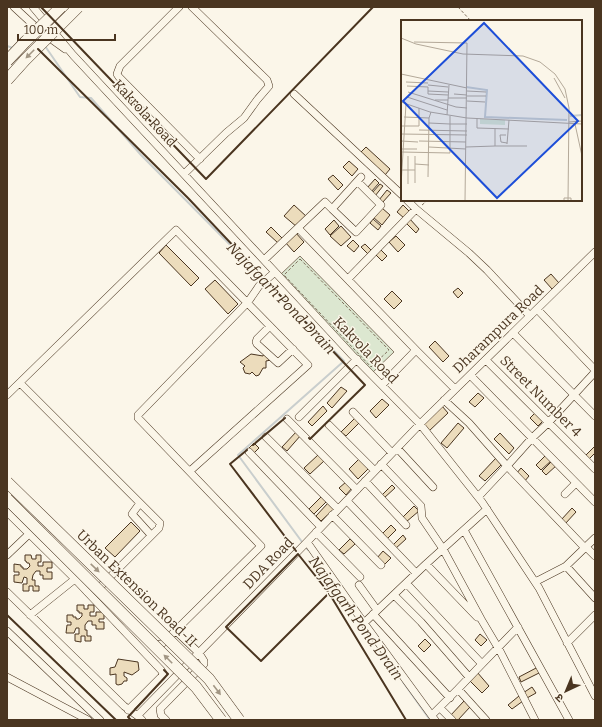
<svg xmlns="http://www.w3.org/2000/svg" width="602" height="727" viewBox="0 0 602 727" font-family="Bitter,'Noto Sans Devanagari',serif">
  <style>
    .green { fill: #dce7d0; stroke: #887966 }
    .lines { fill: none; stroke-linecap: round; stroke-linejoin: round }
    .stream { stroke: #c9cecd; stroke-width: 2 }
    .building { fill: #ecdcbc; stroke: #4a3520 }
    .minor-casing { stroke: #4a3520; stroke-width: 8 }
    .path { stroke: #7f6f5c; stroke-width: 1; stroke-dasharray: 3 2; stroke-linecap: butt }
    .minor { stroke: #fbf6e9; stroke-width: 7 }
    .highway-bridge-casing { stroke: #4a3520; stroke-width: 12; stroke-linecap: butt }
    .highway-bridge { stroke: #fbf6e9; stroke-width: 11 }
    .wall { stroke: #4a3520; stroke-width: 2 }
    .oneway { fill: #a29684 }
    .labels { text-anchor: middle; stroke-width: 3; stroke-linejoin: round; paint-order: stroke }
    .street-label { font-size: 14px; fill: #4a3520; stroke: #fbf6e9 }
    .water-label { font-size: 15px; font-style: italic; fill: #4a3520; stroke: #fbf6e9 }
    .inset-river { fill: none; stroke: #c9cecd; stroke-width: 2 }
    .inset-road { fill: none; stroke: #b4a999; stroke-width: 1 }
    .view { fill: #1d4ed8; fill-opacity: 0.15; stroke: #1d4ed8; stroke-width: 2 }
    .inset-edge { fill: none; stroke: #4a3520; stroke-width: 2 }
  </style>
  <rect width="100%" height="100%" fill="#fbf6e9"/>
  <path class="green" d="M300 256 394 352 372 373 281 274Z"/>
  <g class="lines">
    <path class="stream" d="M7 46 13 48
      M45 46 80 97 91 98 141 155 264 279
      M267 282 344 361 238 455 308 550
      M403 682 430 720"/>
  </g>
  <path class="building" d="M366 147 390 169 385 175 361 152Z
    M349 161 358 169 352 176 343 167Z
    M333 175 343 185 338 190 328 179Z
    M375 179 379 183 371 192 367 188Z
    M380 184 383 186 375 196 372 193Z
    M387 190 391 193 382 203 379 200Z
    M294 205 307 217 297 227 284 216Z
    M403 205 410 212 404 218 397 212Z
    M382 208 390 215 382 225 373 217Z
    M409 218 419 229 416 233 405 222Z
    M373 219 381 226 378 230 370 223Z
    M334 220 339 226 330 235 325 229Z
    M341 226 351 237 341 246 330 236Z
    M271 227 283 239 278 243 266 232Z
    M295 232 304 242 294 252 285 242Z
    M396 236 405 245 398 252 389 242Z
    M353 240 359 246 354 252 347 246Z
    M365 244 371 250 368 254 361 247Z
    M166 245 199 278 191 286 159 253Z
    M380 249 387 256 382 261 375 254Z
    M551 274 559 283 552 289 544 280Z
    M215 280 238 304 228 314 205 289Z
    M458 288 463 293 458 298 453 292Z
    M392 291 402 301 394 309 384 299Z
    M435 341 449 356 443 362 429 347Z
    M264 353 271 360 266 361V368H263L259 375 256 376 252 372 250 374 245 373 243 368 245 366 240 362 251 354 263 356Z
    M341 387 347 391 332 408 327 403Z
    M478 393 484 398 475 407 469 402Z
    M382 399 389 405 376 418 370 411Z
    M323 406 327 411 312 426 308 422Z
    M442 406 448 413 428 432 422 425Z
    M536 412 544 420 538 426 530 418Z
    M356 417 361 421 346 436 341 432Z
    M458 423 464 428 447 448 441 443Z
    M297 431 301 435 287 451 282 447Z
    M500 433 514 448 509 454 494 439Z
    M254 443 259 448 253 454 248 449Z
    M595 446V453L589 459 585 456Z
    M318 455 324 461 310 474 304 468Z
    M546 455 552 460 541 470 536 465Z
    M496 458 502 464 485 481 479 476Z
    M359 459 368 469 358 479 349 469Z
    M553 460 557 465 546 475 542 471Z
    M521 468 529 476 524 482 516 474Z
    M346 482 352 488 346 495 339 488Z
    M392 485 395 488 384 498 382 495Z
    M321 497 326 502 314 514 309 509Z
    M328 503 334 509 321 521 316 516Z
    M414 506 419 511 406 522 402 518Z
    M572 508 576 512 565 524 561 520Z
    M131 522 140 531 115 557 105 548Z
    M391 525 396 530 387 539 382 534Z
    M403 535 406 539 395 549 392 546Z
    M350 539 355 544 344 554 339 550Z
    M383 551 391 558 384 565 377 558Z
    M25 555H31L32 559H36V555H41V562H38V566H43V562H52V568H47V572H52V579H43V575H40V571H36L33 575 32 580H35V586H39V591H33V586H29V591H23V584H27V578L24 577 22 583 14 582V575H19V572H14V564L21 565V567H23V569H27L30 566 29 563H27L26 561H25Z
    M77 605H84V609H88V605H94V612H90V616H96V612H104V619H99V622H104V629H96V625H92V621H88L85 625V630H87V636H91V641H85V636H81V642L75 641V634H79V628H76L74 633H66L67 625H71V622H67V615H73V617H76V619H79L82 616V613H79V611H77Z
    M480 634 487 640 481 646 475 640Z
    M425 639 431 645 424 652 418 646Z
    M118 659 138 662 139 670 132 675 124 672V676L127 678V681H124L122 684 118 685 116 684V674L110 675V668L115 667Z
    M538 667 541 672 521 682 519 677Z
    M477 672 489 686 482 693 469 680Z
    M532 687 536 693 527 698 523 693Z
    M519 696 523 701 512 709 508 705Z
    M464 701 470 707 458 720H454L450 716Z"/>
  <g class="lines">
    <defs>
      <path id="minor" d="M14 7 40 31 65 49
        M33 7 73 55 275 272 352 355 420 424 482 502 539 588 595 696
        M179 7 120 66 117 74 119 77 200 159
        M294 94 402 195
        M184 174 226 133 244 118 257 100 269 86 267 80 192 7
        M332 209 356 232 381 205 358 182
        M416 209 469 253 487 270 530 316
        M298 228 416 350 382 385
        M264 260 325 202 332 209 361 177
        M348 279 416 209 407 200
        M537 309 595 370
        M270 326 257 339 256 342 257 344 278 363 293 349
        M513 333 595 416
        M416 350 455 389
        M486 360 595 469
        M470 375 595 502
        M20 383 160 523 159 528 100 587
        M7 395 176 230 308 365 190 471
        M444 400 469 423 507 466 478 497
        M353 412 392 453
        M299 417 357 359
        M287 419 357 490
        M329 425 375 471
        M266 437 338 509
        M397 448 433 487
        M249 452 321 527
        M381 464 421 506 422 518 443 549 481 619 500 651 535 720
        M365 481 406 525
        M565 494 576 483
        M347 501 416 573
        M140 503 132 514 151 535
        M7 512 75 579 161 670 163 673 162 676 128 710
        M332 515 381 565
        M464 530 569 720
        M316 532 360 577
        M307 542 364 623 435 720
        M586 547 595 556
        M585 548 507 466 532 438 549 422 595 372
        M7 555 29 534
        M426 564 477 617
        M566 566 595 538
        M535 582 566 566 595 598
        M406 583 482 664 458 689 486 720
        M359 585 377 610
        M7 592 124 706 139 717
        M394 595 421 622 469 677
        M373 614 450 698
        M30 615 75 579
        M364 623 426 564 487 509
        M7 631 100 720
        M153 642 156 645 163 643 261 546 141 421 138 418V415L248 302 259 286 275 272
        M567 643 595 615
        M482 664 518 627
        M7 677 88 720
        M440 708 452 720
        M432 715 458 689
        M142 720 139 717V714L305 544 420 424 595 252
        M166 720 161 715 160 709 204 664V661L199 653 176 631"/>
    </defs>
    <use href="#minor" class="minor-casing"/>
    <path class="path" d="M458 7 471 21
      M422 205 428 200
      M300 259 389 350 371 367 284 275Z"/>
    <use href="#minor" class="minor"/>
    <defs>
      <path id="highway-bridge" d="M7 61 25 42 61 7
        M7 80 25 60 78 7
        M7 482 209 679 239 720
        M7 499 196 687 221 720"/>
    </defs>
    <use href="#highway-bridge" class="highway-bridge-casing"/>
    <use href="#highway-bridge" class="highway-bridge"/>
    <path class="wall" d="M41 7 206 179 373 7
      M38 49 188 198 365 385 310 439 309 438
      M253 445 285 418
      M247 450 230 464 296 551
      M298 554 329 593 261 661 226 627Z
      M7 615 116 720
      M226 627 261 661 329 593 406 720
      M131 720 128 717 168 674 164 670"/>
  </g>
  <defs><path id="oneway-solid" d="M-6-.8H1V-3.2L6.5 0L1 3.2V.8H-6Z"/></defs>
  <g class="oneway">
    <use href="#oneway-solid" transform="translate(30 54) rotate(135)"/>
    <use href="#oneway-solid" transform="translate(95 568) rotate(44)"/>
    <use href="#oneway-solid" transform="translate(168 659) rotate(-135)"/>
    <use href="#oneway-solid" transform="translate(217 690) rotate(53)"/>
  </g>
  <g class="labels">
    <g class="street-label">
      <text transform="translate(145 113) rotate(47)" y="5">Kakrola Road</text>
      <text transform="translate(498 329) rotate(-44)" y="5">Dharampura Road</text>
      <text transform="translate(366 350) rotate(46)" y="5">Kakrola Road</text>
      <text transform="translate(541 396) rotate(45)" y="5">Street Number 4</text>
      <text transform="translate(268 563) rotate(-46)" y="5">DDA Road</text>
      <text transform="translate(137 588) rotate(44)" y="5">Urban Extension Road-II</text>
    </g>
    <g class="water-label">
      <text transform="translate(281 298) rotate(46)" y="5">Najafgarh Pond Drain</text>
      <text transform="translate(356 618) rotate(54)" y="5">Najafgarh Pond Drain</text>
    </g>
  </g>
  <g transform="translate(401 20)">
    <rect width="181" height="181" fill="#fbf6e9"/>
    <path d="M79 99 104 100V105L79 104Z" fill="#dce7d0"/>
    <path class="inset-river" d="M65 67 86 70 84 97 166 100M169 96 181 95"/>
    <path class="inset-road" d="M0 18 15 24 62 34 122 36 139 42 154 54 164 69 168 88 167 181M13 22 66 23 64 181M0 54 66 68M153 58 164 78M5 62 27 63M27 65 47 67M6 66 27 67V74L47 75M27 71 47 72M66 71 85 72M7 72 55 87 66 88M53 74 66 75M66 76H85M6 77 46 90M47 78H66M34 80H47M66 81 84 82M0 82 29 92 66 98 181 104M46 95 48 65M49 96V104H66M3 97 28 98 30 92M76 98V108L108 109M168 102 181 101M174 104 181 136M0 106H18V88M94 108V126H126M18 110 66 111M0 114 66 115M105 115H99L100 122 106 123M0 121 17 122M18 121 65 122M106 124 108 100M28 127 65 129M65 127 94 126M0 129H16M0 132 49 133V104L28 103M14 144 28 145M0 150H14V136M27 157 28 98M14 163V150M7 164V136M0 165 5 84M163 181V178H170V181"/>
    <path class="view" d="M83 3 177 101 96 178 2 81Z"/>
    <rect width="181" height="181" class="inset-edge"/>
  </g>
  <rect width="602" height="727" fill="none" stroke="#4a3520" stroke-width="16"/>
  <g transform="translate(566 691) rotate(224)" stroke="#fbf6e9" stroke-width="3" paint-order="stroke">
  <path d="M0-3L7 15L0 10L-7 15Z" fill="#4a3520"/>
  <text y="-6" font-size="11" font-weight="bold" text-anchor="middle" fill="#4a3520">उ</text>
  </g>
  <path d="M18 34v6h97v-6" fill="none" stroke="#4a3520" stroke-width="2"/>
  <text x="24" y="34" font-size="12" fill="#4a3520" stroke="#fbf6e9" stroke-width="3" paint-order="stroke">100 m</text>
</svg>
